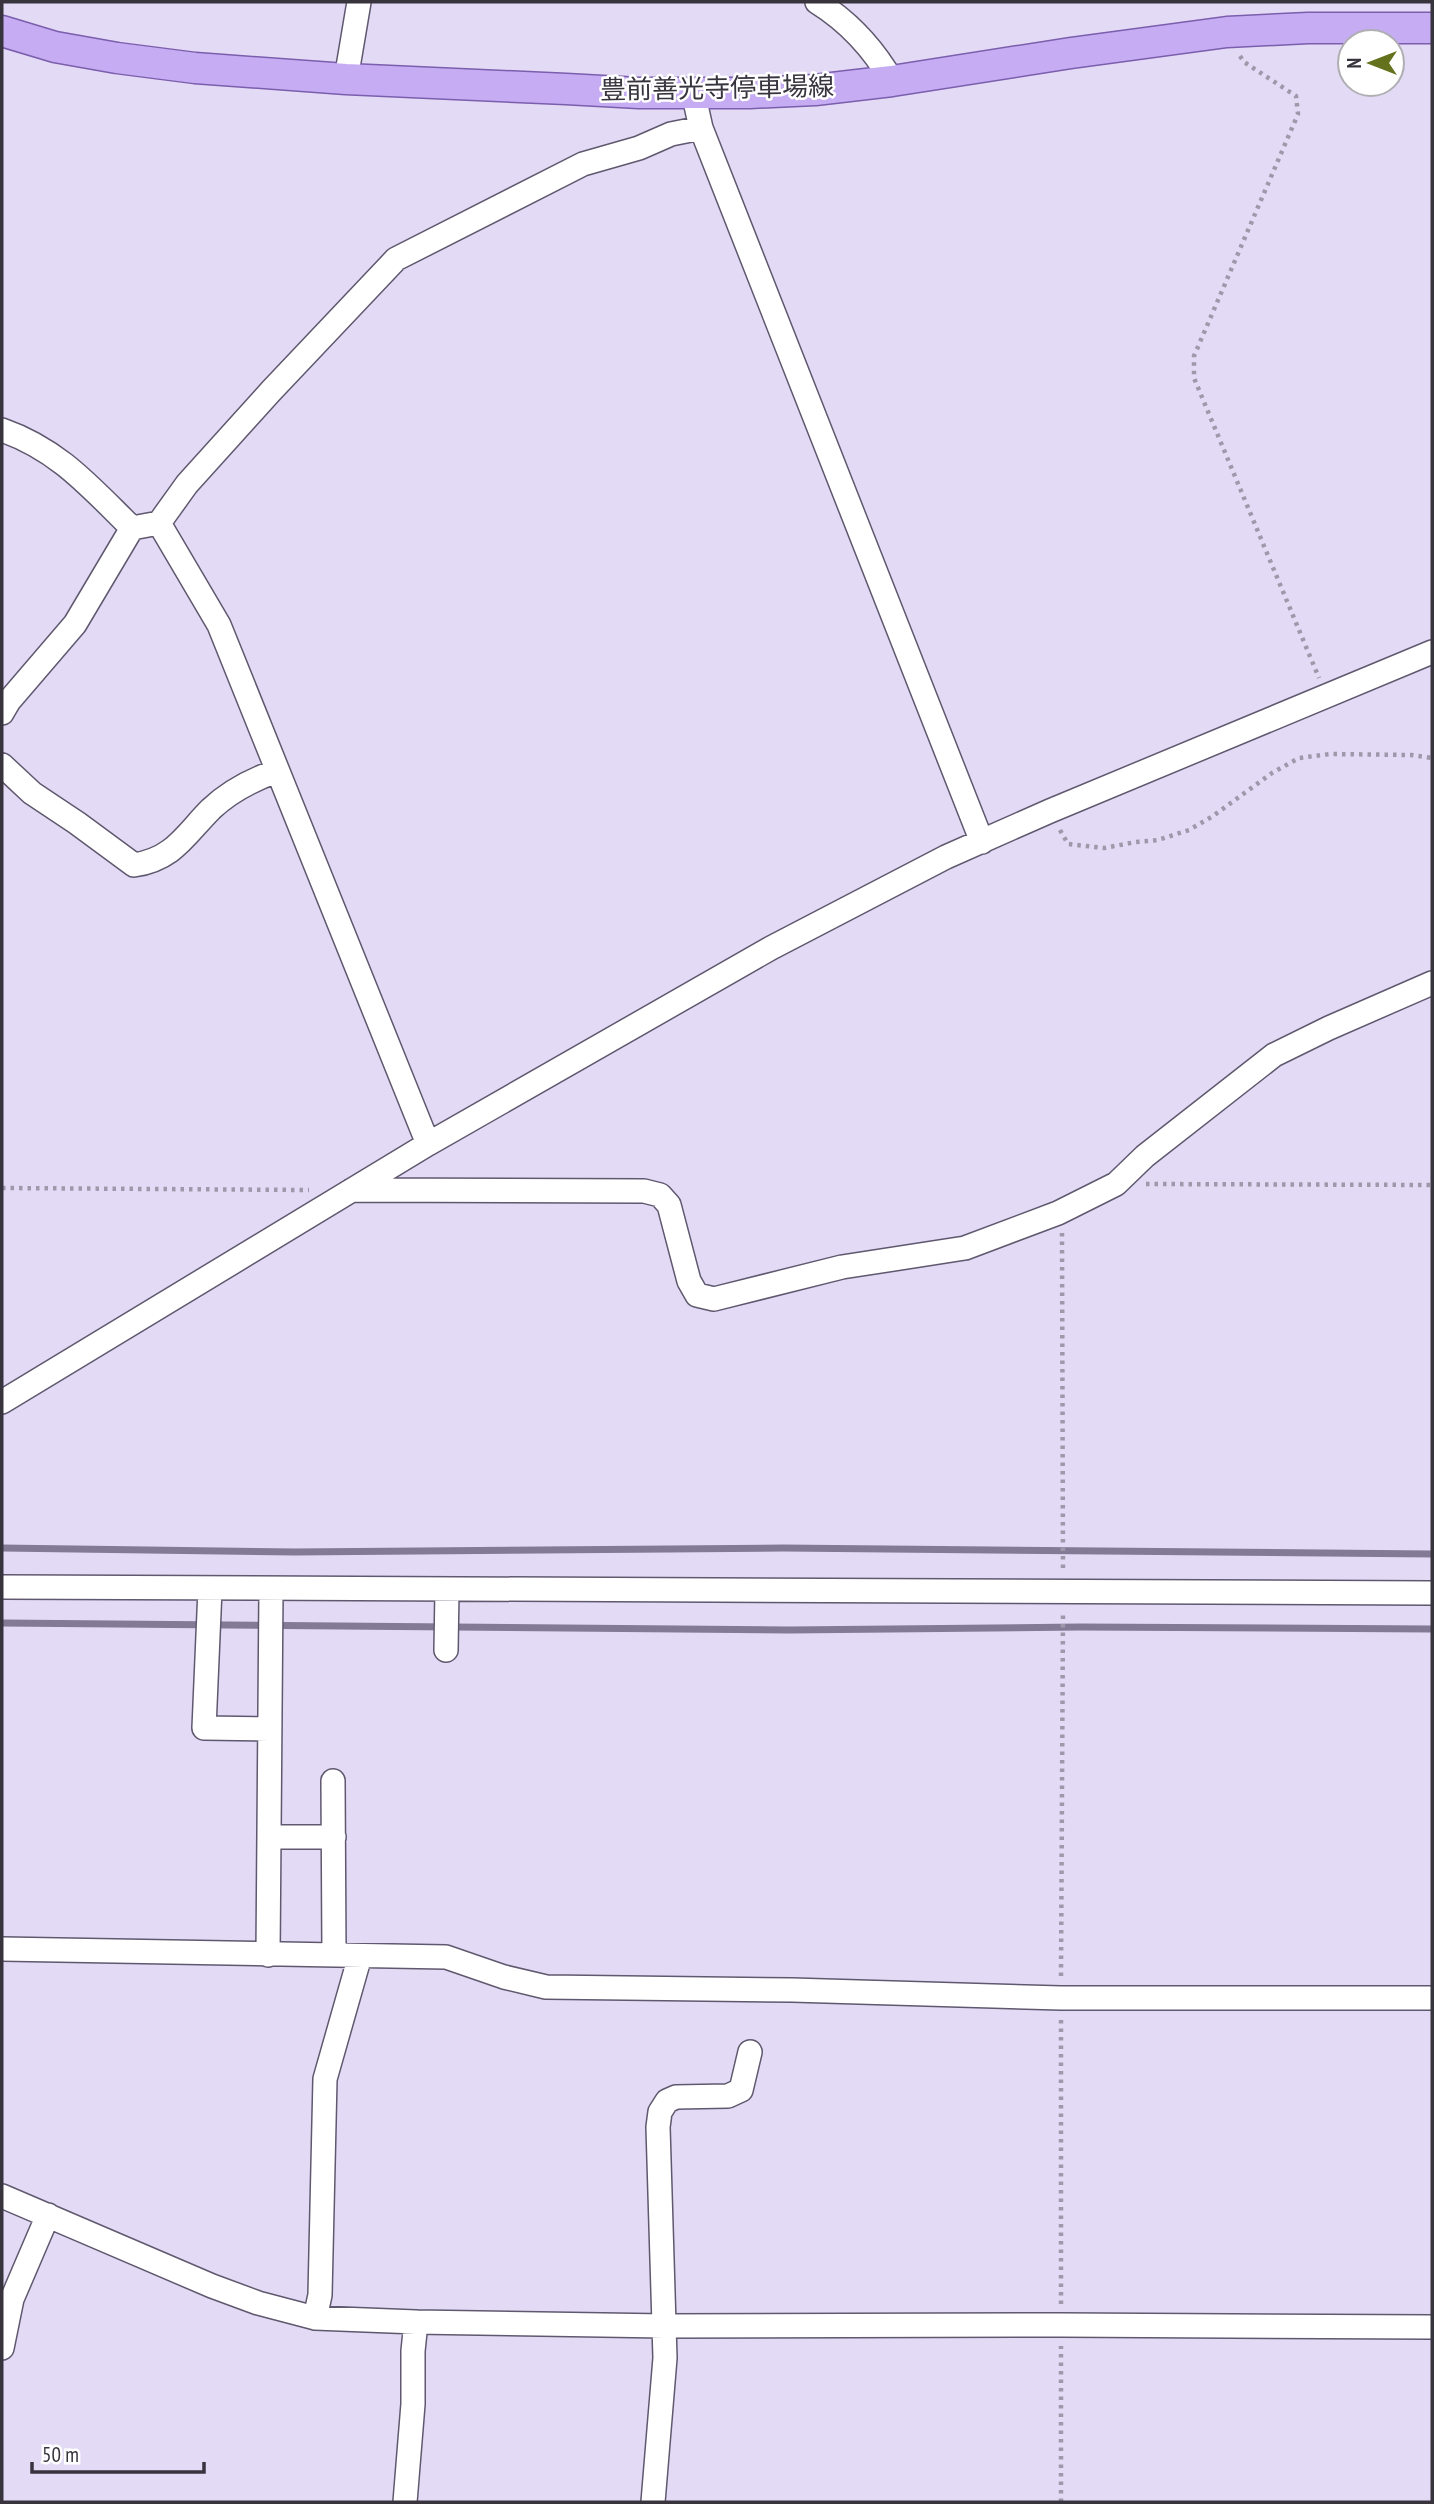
<svg xmlns="http://www.w3.org/2000/svg" width="1434" height="2504" viewBox="0 0 1434 2504" font-family="'PT Sans Narrow','Noto Sans JP',sans-serif">
  <style>
    .lines { fill: none; stroke-linecap: round; stroke-linejoin: round }
    .stream { stroke: #837a95; stroke-width: 7 }
    .minor-casing { stroke: #5f586e; stroke-width: 26 }
    .major-casing { stroke: #7b5ead; stroke-width: 33 }
    .path { stroke: #9e98ab; stroke-width: 4.5; stroke-dasharray: 3.5 5; stroke-linecap: butt }
    .minor { stroke: #fff; stroke-width: 23 }
    .major { stroke: #c6acf2; stroke-width: 30 }
    .labels { text-anchor: middle; stroke-width: 5; stroke-linejoin: round; paint-order: stroke }
    .street-label { font-size: 26px; fill: #37343e; stroke: #fff }
  </style>
  <rect width="100%" height="100%" fill="#e3dbf5"/>
  <g class="lines">
    <path class="stream" d="M2 1548 295 1552 783 1548 1432 1554
      M2 1623 789 1630 1080 1627 1432 1629"/>
    <defs>
      <path id="minor" d="M817 2C849 22 873 48 892 81
        M346 79 359 2
        M693 92 701 128 982 842
        M2 430C59 450 90 487 132 528
        M159 523 219 625 428 1144
        M132 528 159 523 187 484 271 391 396 259 583 164 639 148 671 134 701 128
        M2 713 9 701 75 624 132 528
        M2 765 32 793 77 823 134 865C174 859 185 835 211 809 229 792 254 779 277 771
        M352 1190 644 1191 660 1195 669 1205 689 1281 697 1295 714 1299 842 1267 965 1248 1058 1213 1116 1184 1145 1156 1274 1055 1329 1028 1432 983
        M2 1402 428 1144 771 948 946 857 1050 811 1432 652
        M2 1587 1432 1593
        M210 1589 204 1728 269 1729
        M446 1650 447 1590
        M333 1781 334 1954
        M269 1837H334
        M2 1949 446 1957 504 1977 546 1987 792 1990 1061 1998H1432
        M268 1955 271 1589
        M2 2196 212 2286 258 2303 315 2318 416 2322 665 2326 1061 2325 1432 2327
        M315 2318 320 2295 325 2079 360 1956
        M2 2348 12 2299 48 2215
        M405 2502 413 2404V2351L416 2322
        M653 2502 665 2358 658 2127 660 2112 667 2101 676 2097 728 2096 741 2090 750 2052"/>
      <path id="major" d="M2 31 55 47 117 58 195 68 346 79 566 89 639 93H750L815 90 892 81 1071 53 1227 32 1308 28H1432"/>
    </defs>
    <use href="#minor" class="minor-casing"/>
    <use href="#major" class="major-casing"/>
    <path class="path" d="M1240 56 1244 62 1296 96 1298 114 1194 356V378L1319 678
      M1060 830 1068 844 1104 848 1136 842 1158 840 1189 830 1213 816 1272 773 1299 758 1330 754 1411 755 1432 758
      M1146 1184 1432 1185
      M2 1188 309 1190
      M1062 1233 1063 1570
      M1061 1976 1063 1611
      M1061 2020V2305
      M1061 2502V2346"/>
    <use href="#minor" class="minor"/>
    <use href="#major" class="major"/>
  </g>
  <g class="labels">
    <g class="street-label">
      <text transform="translate(717 88) rotate(-1)" y="9">豊前善光寺停車場線</text>
    </g>
  </g>
  <rect width="1434" height="2504" fill="none" stroke="#37343e" stroke-width="7"/>
  <g transform="translate(1371 63) rotate(270)"><circle r="33" fill="#ffffff" stroke="#afaeb2" stroke-width="2"/>
  <path d="M0-5L12 26L0 18L-12 26Z" fill="#64721d"/>
  <text y="-10" font-size="19" font-weight="bold" text-anchor="middle" fill="#37343e">N</text>
  </g>
  <path d="M32 2462v10h172v-10" fill="none" stroke="#37343e" stroke-width="3.5"/>
  <text x="42" y="2462" font-size="21" fill="#37343e" stroke="#ffffff" stroke-width="5" paint-order="stroke">50 m</text>
</svg>
